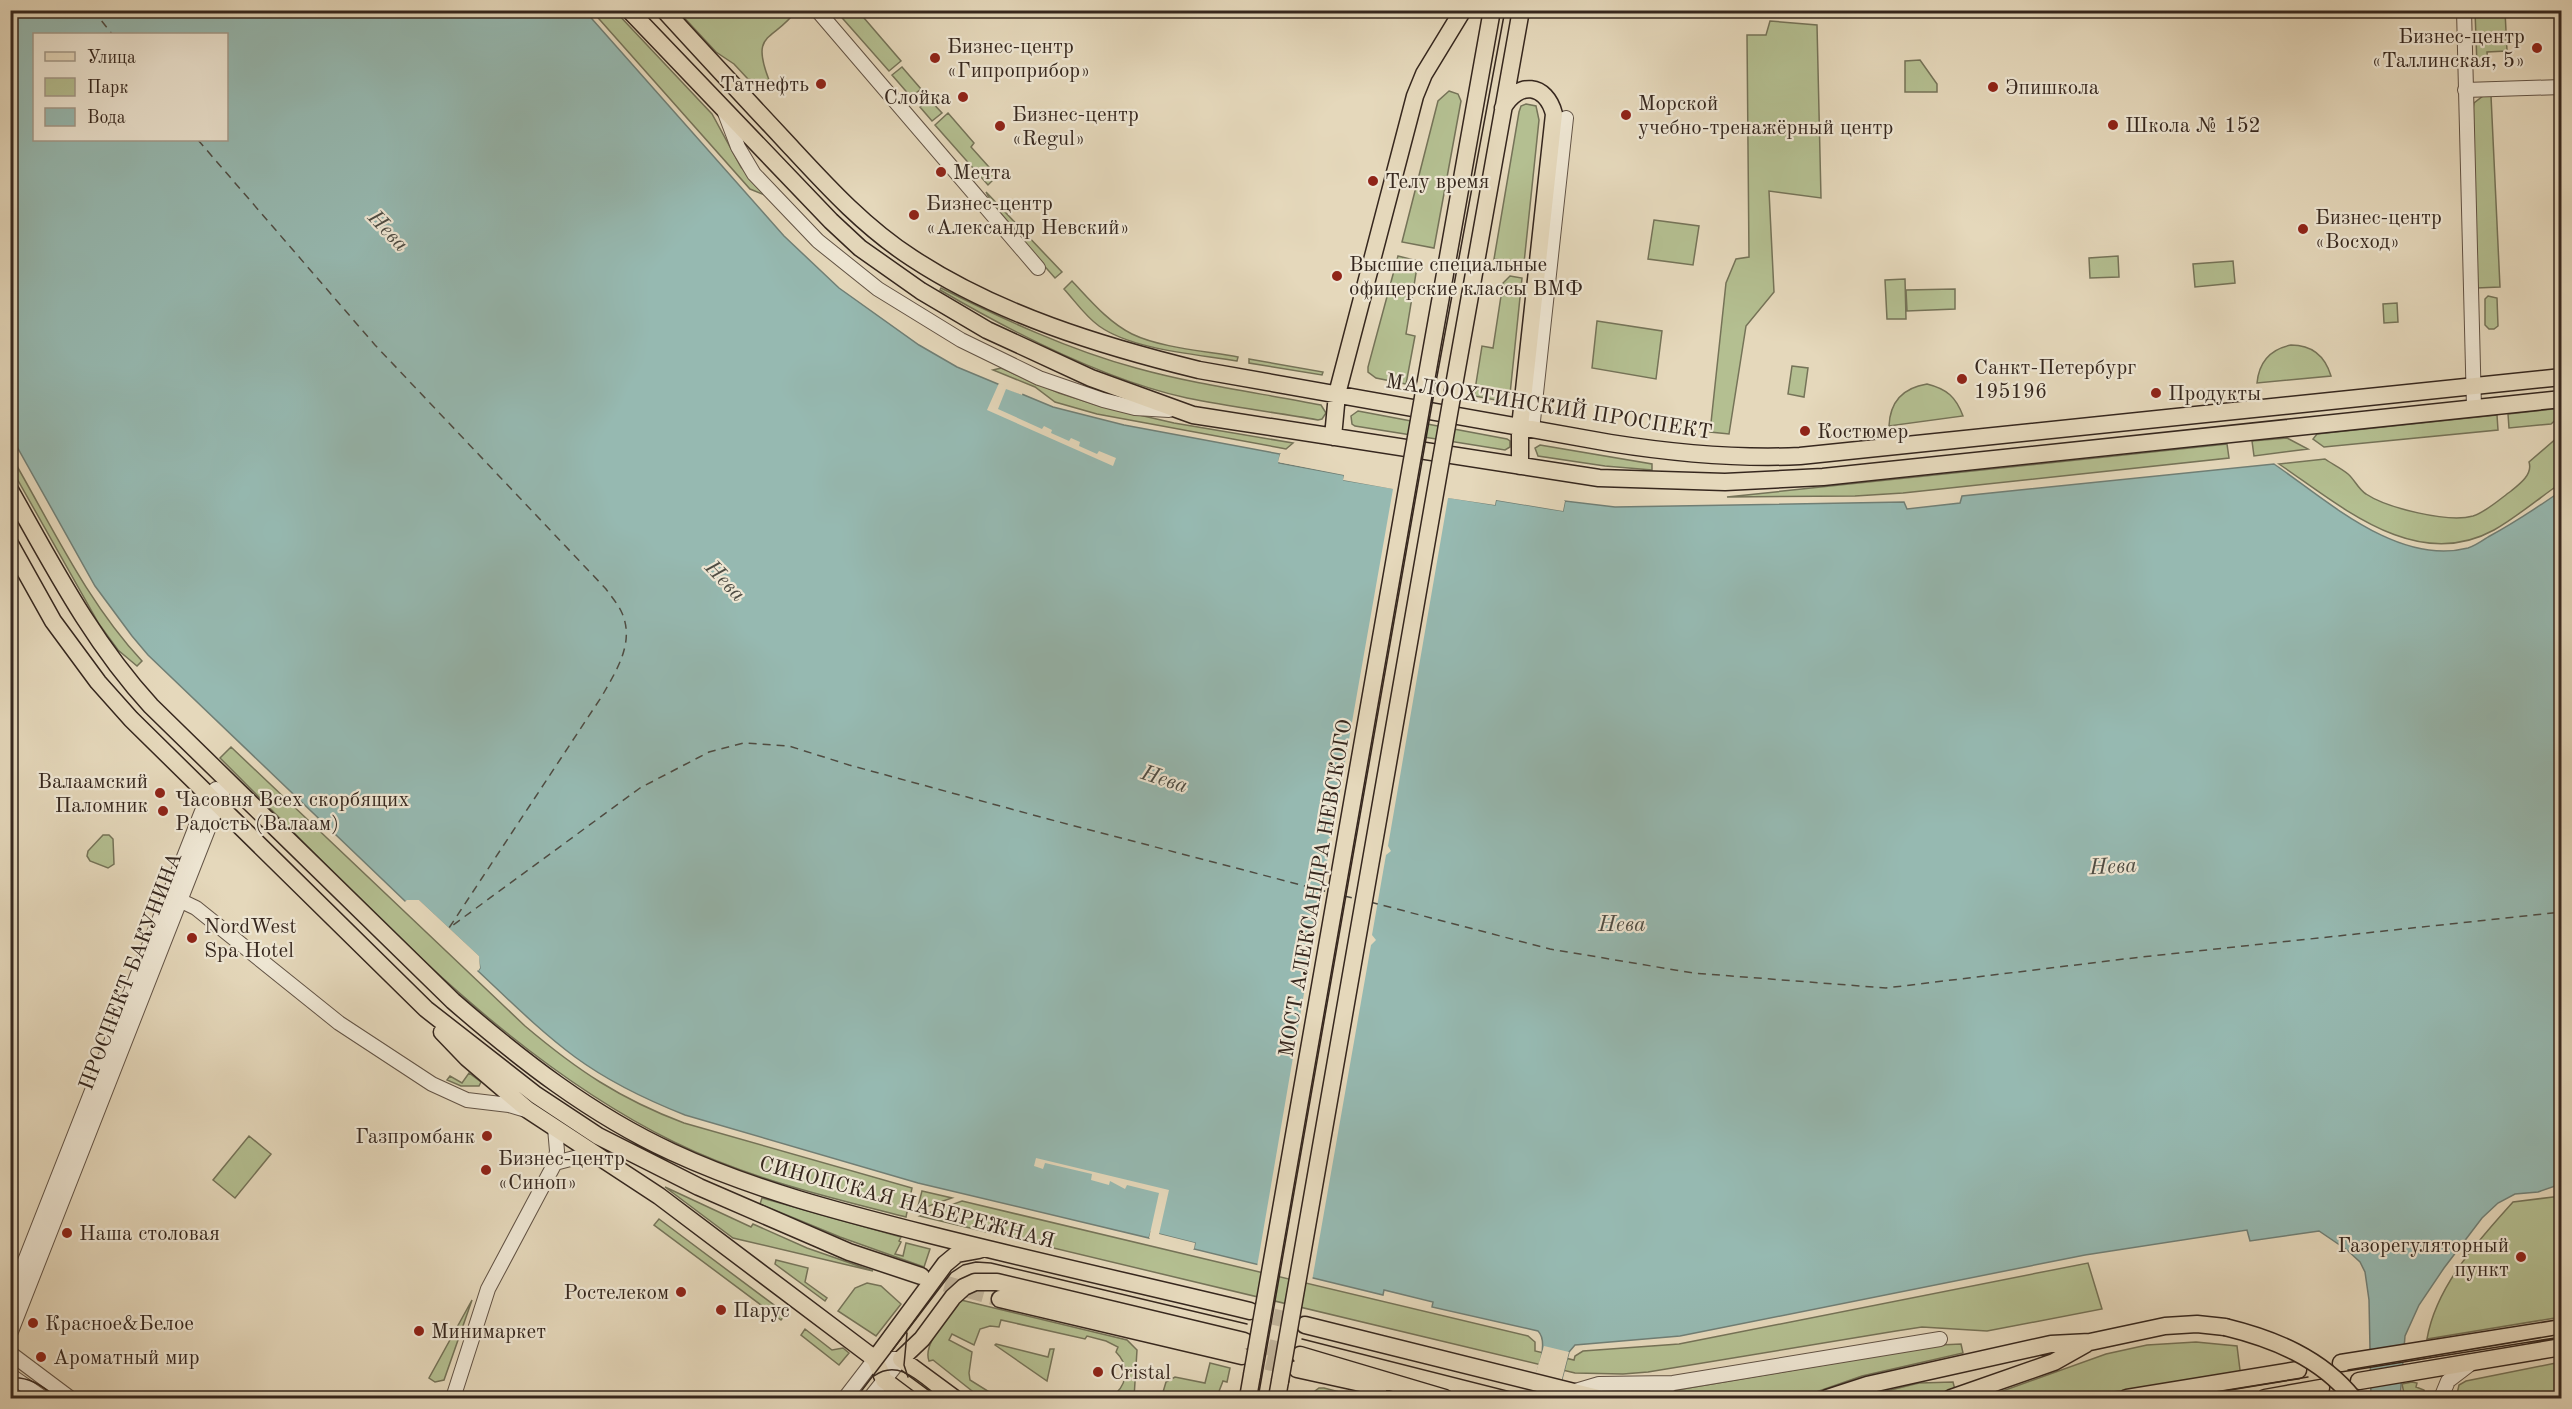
<svg xmlns="http://www.w3.org/2000/svg" width="2572" height="1409" viewBox="0 0 2572 1409" font-family="'Old Standard TT',serif">
  <style>
    .green { fill: #b4bf91; stroke: #757358; stroke-width: 1.5 }
    .water { fill: #96b9b1; stroke: #707f76; stroke-width: 1.5; fill-rule: evenodd }
    .pier { fill: #e5d8bb }
    .lines { fill: none; stroke-linecap: round; stroke-linejoin: round }
    .ferry { stroke: #4e4c43; stroke-width: 1.5; stroke-dasharray: 8 6; stroke-linecap: butt }
    .major-tunnel { stroke: #c2b59c; stroke-width: 16; stroke-dasharray: 16 8; stroke-linecap: butt }
    .minor-casing { stroke: #625345; stroke-width: 16 }
    .major-casing { stroke: #36271e; stroke-width: 19 }
    .minor { stroke: #eee6d3; stroke-width: 14 }
    .major { stroke: #e5d8bb; stroke-width: 16 }
    .tram { stroke: #36271e; stroke-width: 1.5 }
    .major-bridge-casing { stroke: #36271e; stroke-width: 19; stroke-linecap: butt }
    .major-bridge { stroke: #e5d8bb; stroke-width: 16 }
    .poi-dot { fill: #8f2418; stroke: #eee6d3; stroke-width: 2 }
    .labels { text-anchor: middle; stroke-width: 4.5; stroke-linejoin: round; paint-order: stroke }
    .poi-label { font-size: 21px; fill: #36271e; stroke: #eee6d3; text-anchor: start }
    .street-label { font-size: 21px; fill: #36271e; stroke: #eee6d3 }
    .water-label { font-size: 22px; font-style: italic; fill: #4e4c43; stroke: #eee6d3 }
  </style>
  <rect width="100%" height="100%" fill="#e5d8bb"/>
  <filter id="stains"><feTurbulence type="fractalNoise" baseFrequency=".00333" numOctaves="4"/><feColorMatrix values="0 0 0 0 .2 0 0 0 0 .09 0 0 0 0 .02 0 0 0 .5 -.17"/></filter>
  <radialGradient id="worn" r=".72"><stop offset=".6" stop-color="#630" stop-opacity="0"/><stop offset="1" stop-color="#630" stop-opacity=".3"/></radialGradient>
  <path class="green" d="M592 11H615L712 114 741 167 767 196 750 189Z
    M678 11H796C773 42 750 31 769 80L766 83 748 79 734 64 716 52Z
    M836 11H858L901 61 889 71Z
    M2475 11H2505L2507 51 2487 52 2488 65H2477Z
    M1770 21 1817 25 1821 198 1769 191 1774 292 1746 326 1729 434 1710 432 1726 283 1736 259 1749 257 1747 35H1766Z
    M1920 60 1937 84V92H1905V61Z
    M902 67 921 89 911 97 892 75Z
    M1449 91 1458 94 1461 101 1434 248 1402 242 1438 101Z
    M2483 96H2491L2500 287 2476 288 2473 109 2474 103Z
    M929 99 942 113 932 121 920 107Z
    M1526 104 1536 106 1539 120 1524 263 1494 259 1519 112 1521 106Z
    M948 113 974 143 971 147 997 176 988 185 935 125Z
    M986 192 1062 272 1055 278 996 211Z
    M1654 220 1699 226 1693 265 1648 259Z
    M1398 256 1418 261 1406 334 1415 336 1406 384 1376 378 1368 372V367Z
    M2118 256 2119 277 2090 278 2089 258Z
    M2233 261 2235 283 2195 287 2193 264Z
    M1510 276 1522 278 1510 394 1501 401 1474 396 1482 346 1493 348 1503 283Z
    M1905 279 1906 319H1887L1885 280Z
    M1072 281C1090 300 1108 322 1132 334 1161 348 1206 351 1238 357L1237 361C1196 354 1133 350 1099 326 1085 316 1075 301 1064 289Z
    M941 288C1003 319 1069 350 1136 368 1197 385 1260 393 1321 405L1326 413 1322 419 1318 420C1274 412 1230 407 1187 398 1104 380 1012 332 940 290Z
    M1955 289V309L1907 311 1906 290Z
    M2488 296 2497 298 2498 326 2494 329H2489L2485 325V299Z
    M2397 303 2398 322 2384 323 2383 304Z
    M1597 321 1662 331 1656 379 1592 368Z
    M2291 345C2312 345 2325 356 2331 376L2257 383C2259 362 2271 349 2291 345Z
    M1249 359 1323 372 1322 375 1249 363Z
    M1792 366 1808 368 1804 397 1788 394Z
    M1001 368 1059 393 1100 406 1174 423 1293 443 1286 449 1281 448 1097 414 1055 402 1035 387 993 370Z
    M1927 384C1947 389 1956 397 1963 416L1889 426C1890 402 1902 388 1927 384Z
    M2561 408V415L2551 424 2509 428 2508 414Z
    M1358 411 1507 439 1510 441V447L1505 450 1355 426 1352 424 1351 416Z
    M2497 415 2498 430 2324 447 2313 439 2317 434Z
    M2558 437H2561V483C2539 498 2517 517 2494 530 2416 573 2341 506 2279 464L2325 459C2332 464 2341 468 2348 474 2355 480 2358 489 2366 494 2387 508 2448 523 2473 516 2486 512 2500 499 2511 491 2520 484 2533 474 2529 462Z
    M2287 438 2308 449 2254 456 2252 441Z
    M2227 444 2229 458 1903 493 1855 496 1727 497Z
    M1540 445 1652 464V470L1605 466 1538 456 1535 448Z
    M10 454C51 524 86 601 142 661L137 666 118 650 99 624 11 468Z
    M231 747 525 1026C577 1070 620 1099 684 1123L912 1188 906 1217C827 1197 747 1178 674 1142 496 1054 359 896 220 758Z
    M103 835H109L113 839 114 864 108 868 90 861 87 856 88 851Z
    M469 1073 481 1082 479 1086H461L447 1080 450 1076 462 1083Z
    M249 1136 271 1154 235 1198 213 1180Z
    M665 1187 751 1227 753 1224 807 1248 873 1271 733 1238Z
    M922 1191 952 1198 917 1210Z
    M2561 1196V1317L2427 1339C2436 1286 2478 1241 2513 1202Z
    M762 1198 901 1237 899 1241 901 1242 895 1254 903 1256 906 1243 930 1249 924 1267 840 1237 760 1204Z
    M962 1201 1528 1336 1535 1342V1351L1574 1360 1575 1356 1583 1351 1679 1344 2088 1263 2102 1309 1987 1331 1922 1327 1896 1331 1648 1372 1623 1374 1575 1373 920 1216Z
    M659 1219 786 1314 781 1320 654 1225Z
    M776 1260 808 1268 805 1282 827 1298 825 1301 775 1264Z
    M867 1283 881 1286 901 1304 876 1336 838 1311 855 1288Z
    M472 1300 444 1380 435 1382 429 1378Z
    M961 1300 1127 1340 1137 1350 1134 1398H1110C1127 1387 1131 1367 1116 1352L1118 1347 1106 1341 1087 1336 1085 1339 1001 1320 999 1327 990 1326 980 1329 974 1345 952 1334 949 1340 972 1352 969 1373 970 1380 999 1398H981L933 1360 929 1361C922 1343 950 1315 961 1300Z
    M805 1329 832 1350 843 1348 849 1353 839 1365 801 1335Z
    M2196 1342 2237 1346 2240 1370 2237 1374 2071 1398H1983L2106 1354 2147 1345Z
    M996 1344 1048 1357 1050 1349H1054L1047 1381 995 1345Z
    M1961 1344 1963 1353 1862 1376 1799 1398H1665V1392L1940 1345Z
    M2561 1362V1398H2456L2459 1385 2466 1381Z
    M1210 1363 1230 1368 1227 1382 1223 1381 1218 1394 1163 1392 1166 1382 1175 1377 1205 1383Z
    M1953 1382 1955 1390 1930 1398H1858L1919 1383Z
    M2412 1382 2417 1383 2416 1387 2424 1390 2426 1398H2405L2402 1384Z
    M1319 1388H1324L1363 1398H1312L1315 1391Z"/>
  <path class="water" d="M10 11H585L784 236 839 288 919 345 957 367 1053 407 1124 425 1280 454 1279 463 1344 475V480L1495 505 1496 500 1563 511 1565 501 1615 507 1904 502 1907 509 1960 503 1962 496 2274 464C2328 501 2398 566 2468 548 2475 546 2482 541 2488 537 2514 523 2538 507 2561 491V1184L2538 1192 2515 1194 2498 1203 2482 1218 2444 1268 2419 1305 2405 1336 2400 1398H2371L2369 1300 2365 1272 2360 1262 2347 1250 2319 1231 2250 1241 2247 1230 2085 1255 1680 1336 1575 1345 1569 1352 1557 1398H1528C1533 1381 1551 1344 1538 1331L1432 1307 1433 1302 1384 1290 1383 1295 1194 1249 1195 1243 1151 1232 1149 1238 918 1183 685 1115C647 1100 609 1082 575 1057 540 1031 509 1000 478 971L480 968 478 956 419 901H405L148 655 132 636 95 586 11 436ZM34 34H226V140H34Z"/>
  <path class="pier" d="M999 383 1023 392 1022 395 1006 389 998 409 1042 429 1044 426 1052 430 1051 433 1069 441 1071 438 1080 442 1079 446 1097 454 1099 451 1116 458 1113 466 987 410Z
    M1280 454H1283L1282 460 1345 472 1347 477 1493 502 1496 497 1561 507 1562 501H1565L1563 511 1496 500 1495 505 1448 498 1388 846 1391 851 1386 855 1372 935 1376 940 1371 945 1312 1281 1257 1267 1314 935 1311 928 1316 924 1330 845 1327 840 1332 836 1393 489 1343 480 1344 475 1278 462Z
    M407 900H419L479 956 480 968 478 971 476 968V958L418 903H407L405 901Z
    M1036 1158 1169 1190 1159 1234 1195 1243 1194 1249 1191 1248 1192 1245 1152 1236V1239L1149 1238 1159 1193 1127 1185 1125 1189 1110 1181 1109 1185 1091 1180 1092 1174 1045 1163 1043 1169 1034 1166Z
    M1544 1346 1569 1352 1557 1398H1528Z"/>
  <g class="lines">
    <path class="ferry" d="M93 10 112 34
      M198 140 375 345 606 589C611 596 618 604 622 613 635 643 616 671 602 696L449 928 640 788 709 752 744 743 789 746 849 765 1048 819 1328 892
      M1344 896 1357 899
      M1370 902 1550 949 1693 973 1886 988 2141 957 2562 912"/>
    <path class="major-tunnel" d="M922 1277 1000 1299
      M1250 1311 1304 1324
      M1245 1341 1299 1355
      M1243 1356 1296 1369"/>
    <defs>
      <path id="minor" d="M817 10 1038 268
        M2464 10 2474 408
        M2465 90 2562 87
        M725 113 738 147 754 174 818 241 878 289 961 340 1039 378 1103 400 1135 408 1169 410
        M1532 430 1566 118
        M173 897 196 908 339 1023 432 1084 467 1100 509 1105 526 1110
        M555 1163 582 1156 599 1159
        M10 1299 208 796 216 789
        M10 1334 227 781
        M10 1353 70 1398
        M10 1375 43 1398
        M1572 1392 1599 1384 1673 1383 1940 1339
        M453 1398 488 1289 555 1163 557 1151 555 1128
        M845 1398 875 1359H901
        M870 1398 901 1359
        M1653 1398 1661 1390 1673 1383
        M2441 1398 2448 1381 2469 1365"/>
      <path id="major" d="M629 10 831 221 860 248 921 291 987 330 1091 378 1193 415 1599 478 1725 482 1823 477 2562 399
        M664 10C705 55 746 99 788 144 826 185 864 227 912 258 997 314 1101 346 1199 370L1610 443C1673 453 1735 459 1800 456L2562 377
        M1503 108C1518 81 1546 83 1554 114L1520 427V466
        M1425 386 1492 10
        M1453 391 1521 10
        M1333 437 1337 394 1415 96 1424 74 1463 10
        M10 490C53 566 92 642 151 706L453 1001C521 1060 590 1114 672 1152 754 1190 840 1212 927 1234 1034 1261 1142 1285 1250 1311
        M10 544 53 621 98 682 131 719 426 1009 536 1095 598 1136 699 1187 849 1252 921 1276
        M442 1032 467 1058 528 1110 659 1196 875 1359 884 1380 908 1398
        M1000 1299 1242 1356
        M1305 1325 1598 1398
        M1300 1355 1445 1398
        M875 1359 945 1264 957 1254 979 1250
        M2341 1363 2562 1328
        M1297 1369 1379 1387
        M2359 1381 2562 1347
        M954 1398 901 1359 922 1339 953 1297 964 1287 975 1282H997L1244 1341
        M1248 1398 1252 1375
        M1277 1398 1280 1381
        M1827 1398 1867 1385 2051 1344 2090 1342 2165 1326 2197 1324 2225 1327
        M1951 1398 2054 1362 2086 1344
        M2127 1398 2298 1370
        M2265 1398 2321 1388"/>
    </defs>
    <use href="#minor" class="minor-casing"/>
    <use href="#major" class="major-casing"/>
    <use href="#minor" class="minor"/>
    <use href="#major" class="major"/>
    <path class="tram" d="M907 1333 904 1365 908 1377
      M1302 1339 1535 1398
      M2348 1370 2562 1334
      M874 1376C899 1358 920 1383 940 1398
      M10 1378C30 1376 43 1387 58 1398
      M856 1398 951 1273 963 1265 976 1262 991 1263 1247 1324
      M1258 1398 1435 387 1505 10
      M2178 1398 2308 1377"/>
    <defs>
      <path id="major-bridge" d="M2225 1327C2274 1339 2321 1358 2353 1398
        M1252 1375 1425 386
        M1280 1381 1453 391"/>
    </defs>
    <use href="#major-bridge" class="major-bridge-casing"/>
    <use href="#major-bridge" class="major-bridge"/>
  </g>
  <g class="poi-dot">
    <circle cx="2537" cy="48" r="6"/>
    <circle cx="935" cy="58" r="6"/>
    <circle cx="821" cy="84" r="6"/>
    <circle cx="1993" cy="87" r="6"/>
    <circle cx="963" cy="97" r="6"/>
    <circle cx="1626" cy="115" r="6"/>
    <circle cx="2113" cy="125" r="6"/>
    <circle cx="1000" cy="126" r="6"/>
    <circle cx="941" cy="172" r="6"/>
    <circle cx="1373" cy="181" r="6"/>
    <circle cx="914" cy="215" r="6"/>
    <circle cx="2303" cy="229" r="6"/>
    <circle cx="1337" cy="276" r="6"/>
    <circle cx="1962" cy="379" r="6"/>
    <circle cx="2156" cy="393" r="6"/>
    <circle cx="1805" cy="431" r="6"/>
    <circle cx="160" cy="793" r="6"/>
    <circle cx="163" cy="811" r="6"/>
    <circle cx="192" cy="938" r="6"/>
    <circle cx="487" cy="1136" r="6"/>
    <circle cx="486" cy="1170" r="6"/>
    <circle cx="67" cy="1233" r="6"/>
    <circle cx="2521" cy="1257" r="6"/>
    <circle cx="681" cy="1292" r="6"/>
    <circle cx="721" cy="1310" r="6"/>
    <circle cx="33" cy="1323" r="6"/>
    <circle cx="419" cy="1331" r="6"/>
    <circle cx="41" cy="1357" r="6"/>
    <circle cx="1098" cy="1372" r="6"/>
  </g>
  <g class="labels">
    <g class="poi-label">
      <text x="2525" y="43" text-anchor="end">Бизнес-центр<tspan x="2525" dy="24">«Таллинская, 5»</tspan></text>
      <text x="947" y="53">Бизнес-центр<tspan x="947" dy="24">«Гипроприбор»</tspan></text>
      <text x="809" y="91" text-anchor="end">Татнефть</text>
      <text x="2005" y="94">Эпишкола</text>
      <text x="951" y="104" text-anchor="end">Слойка</text>
      <text x="1638" y="110">Морской<tspan x="1638" dy="24">учебно-тренажёрный центр</tspan></text>
      <text x="1012" y="121">Бизнес-центр<tspan x="1012" dy="24">«Regul»</tspan></text>
      <text x="2125" y="132">Школа № 152</text>
      <text x="953" y="179">Мечта</text>
      <text x="1385" y="188">Телу время</text>
      <text x="926" y="210">Бизнес-центр<tspan x="926" dy="24">«Александр Невский»</tspan></text>
      <text x="2315" y="224">Бизнес-центр<tspan x="2315" dy="24">«Восход»</tspan></text>
      <text x="1349" y="271">Высшие специальные<tspan x="1349" dy="24">офицерские классы ВМФ</tspan></text>
      <text x="1974" y="374">Санкт-Петербург<tspan x="1974" dy="24">195196</tspan></text>
      <text x="2168" y="400">Продукты</text>
      <text x="1817" y="438">Костюмер</text>
      <text x="148" y="788" text-anchor="end">Валаамский<tspan x="148" dy="24">Паломник</tspan></text>
      <text x="175" y="806">Часовня Всех скорбящих<tspan x="175" dy="24">Радость (Валаам)</tspan></text>
      <text x="204" y="933">NordWest<tspan x="204" dy="24">Spa Hotel</tspan></text>
      <text x="475" y="1143" text-anchor="end">Газпромбанк</text>
      <text x="498" y="1165">Бизнес-центр<tspan x="498" dy="24">«Синоп»</tspan></text>
      <text x="79" y="1240">Наша столовая</text>
      <text x="2509" y="1252" text-anchor="end">Газорегуляторный<tspan x="2509" dy="24">пункт</tspan></text>
      <text x="669" y="1299" text-anchor="end">Ростелеком</text>
      <text x="733" y="1317">Парус</text>
      <text x="45" y="1330">Красное&amp;Белое</text>
      <text x="431" y="1338">Минимаркет</text>
      <text x="53" y="1364">Ароматный мир</text>
      <text x="1110" y="1379">Cristal</text>
    </g>
    <g class="street-label">
      <text transform="translate(1549 406) rotate(9)" y="7">МАЛООХТИНСКИЙ ПРОСПЕКТ</text>
      <text transform="translate(1315 888) rotate(-80)" y="7">МОСТ АЛЕКСАНДРА НЕВСКОГО</text>
      <text transform="translate(130 971) rotate(-69)" y="7">ПРОСПЕКТ БАКУНИНА</text>
      <text transform="translate(907 1202) rotate(15)" y="7">СИНОПСКАЯ НАБЕРЕЖНАЯ</text>
    </g>
    <g class="water-label">
      <text transform="translate(389 230) rotate(46)" y="8">Нева</text>
      <text transform="translate(726 580) rotate(46)" y="8">Нева</text>
      <text transform="translate(1165 778) rotate(18)" y="8">Нева</text>
      <text transform="translate(2113 865) rotate(-3)" y="8">Нева</text>
      <text x="1622" y="931">Нева</text>
    </g>
  </g>
  <rect width="2572" height="1409" fill="none" stroke="#e5d8bb" stroke-width="36"/>
  <rect x="12" y="12" width="2548" height="1385" fill="none" stroke="#36271e" stroke-width="3"/>
  <rect x="18" y="18" width="2536" height="1373" fill="none" stroke="#36271e" stroke-width="1.5"/>
  <rect x="33" y="33" width="195" height="108" fill="#eee6d3" stroke="#a49a8b" stroke-width="1.5"/>
  <rect x="45" y="52" width="30" height="9" fill="#e5d8bb" stroke="#a49a8b" stroke-width="1.5"/>
  <text x="87" y="63" font-size="18" fill="#36271e">Улица</text>
  <rect x="45" y="78" width="30" height="18" fill="#b4bf91" stroke="#a49a8b" stroke-width="1.5"/>
  <text x="87" y="93" font-size="18" fill="#36271e">Парк</text>
  <rect x="45" y="108" width="30" height="18" fill="#96b9b1" stroke="#a49a8b" stroke-width="1.5"/>
  <text x="87" y="123" font-size="18" fill="#36271e">Вода</text>
  <rect width="100%" height="100%" filter="url(#stains)"/>
  <rect width="100%" height="100%" fill="url(#worn)"/>
</svg>
